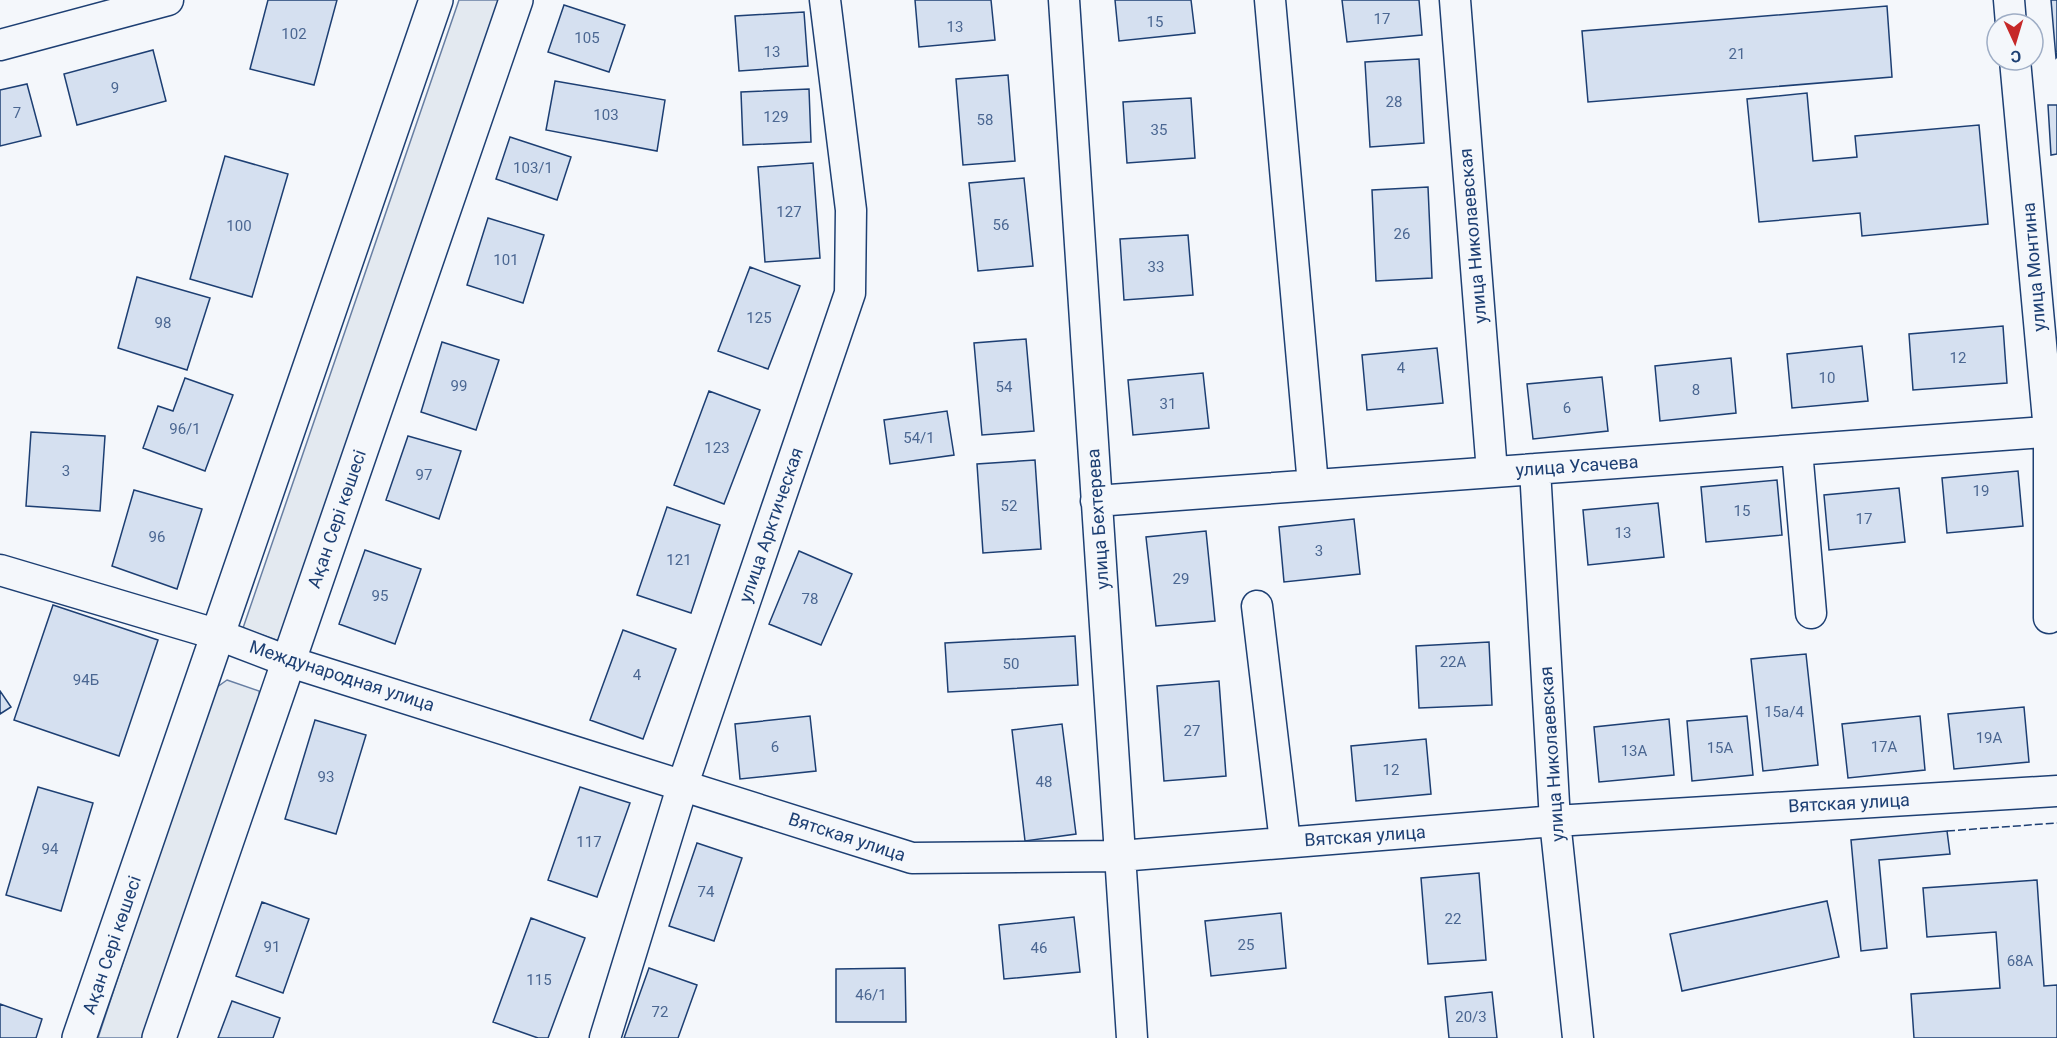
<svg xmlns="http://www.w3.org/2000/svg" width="2057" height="1038" viewBox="0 0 2057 1038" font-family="Roboto,sans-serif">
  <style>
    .green { fill: #e3e9f0; stroke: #687fa3; stroke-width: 1.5 }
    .building { fill: #d5e0f0; stroke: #1d3f73; stroke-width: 1.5 }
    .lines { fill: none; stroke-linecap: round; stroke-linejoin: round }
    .minor-casing { stroke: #1d3f73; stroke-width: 33 }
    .tertiary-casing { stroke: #1d3f73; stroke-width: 36 }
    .minor { stroke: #f4f7fb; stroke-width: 30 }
    .tertiary { stroke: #f4f7fb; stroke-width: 33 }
    .fence { stroke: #1d3f73; stroke-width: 1.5; stroke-dasharray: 8 3; stroke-linecap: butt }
    .labels { text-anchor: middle; stroke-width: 4.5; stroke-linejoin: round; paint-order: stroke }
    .number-label { font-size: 15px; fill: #4b6792 }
    .street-label { font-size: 18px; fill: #1d3f73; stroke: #f4f7fb }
  </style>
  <rect width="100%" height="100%" fill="#f4f7fb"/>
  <path class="green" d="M459 0H502L279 641 243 628Z
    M227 680 259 691 261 707 150 1038H98L213 690Z"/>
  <path class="building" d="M268 0H337L314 85 250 69Z
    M915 0H991L995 40 919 47Z
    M1115 0H1191L1195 33 1119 41Z
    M1342 0H1419L1422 35 1347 42Z
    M2051 0H2057V57L2056 58Z
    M564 5 625 25 609 72 548 52Z
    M1887 6 1892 77 1588 102 1582 31Z
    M804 12 808 66 739 71 735 16Z
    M153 50 166 101 77 125 64 74Z
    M1419 59 1424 143 1370 147 1365 62Z
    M1008 75 1015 161 963 165 956 79Z
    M555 81 665 100 657 151 546 130Z
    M27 84 41 136 0 146V90Z
    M809 89 811 142 743 145 741 92Z
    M1807 93 1813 161 1857 157 1855 136 1979 125 1988 224 1862 236 1860 213 1759 222 1747 99Z
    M1191 98 1195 158 1127 163 1123 102Z
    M2048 105H2057V154L2051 155Z
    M510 137 571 157 557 200 496 179Z
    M225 156 288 174 252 297 190 279Z
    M813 163 820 258 765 262 758 167Z
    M1024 178 1033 266 978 271 969 183Z
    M1428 187 1432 278 1376 281 1372 190Z
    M488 218 544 235 523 303 467 285Z
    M1188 235 1193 295 1124 300 1120 239Z
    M750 267 800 286 768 369 718 351Z
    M137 277 210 298 187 370 118 348Z
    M2003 326 2007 383 1913 390 1909 334Z
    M1026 339 1034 431 982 435 974 343Z
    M442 342 499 360 476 430 421 412Z
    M1862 346 1868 401 1792 408 1787 354Z
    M1437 348 1443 403 1367 410 1362 355Z
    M1731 358 1736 413 1660 421 1655 366Z
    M1203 373 1209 428 1133 435 1128 380Z
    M1602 377 1608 431 1533 439 1527 384Z
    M185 378 233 395 205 471 143 448 158 406 173 411Z
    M709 391 760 410 724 504 674 485Z
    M947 411 954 455 890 464 884 420Z
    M31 432 105 436 100 511 26 506Z
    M408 436 461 451 439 519 386 500Z
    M1035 460 1041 549 983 553 977 464Z
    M2018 471 2023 526 1947 533 1942 478Z
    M1777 480 1782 535 1706 542 1701 487Z
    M1899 488 1905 542 1829 550 1824 495Z
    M134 490 202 509 177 589 112 566Z
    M1658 503 1664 557 1588 565 1583 510Z
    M667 507 720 525 691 613 637 595Z
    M1354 519 1360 574 1284 582 1279 527Z
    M1206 531 1215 621 1156 626 1146 537Z
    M365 550 421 569 395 644 339 624Z
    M799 551 852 574 821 645 769 624Z
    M53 605 158 640 119 756 14 720Z
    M623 630 676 649 643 739 590 720Z
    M1075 636 1078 685 948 692 945 643Z
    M1489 642 1492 705 1419 708 1416 646Z
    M1806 654 1818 765 1763 771 1751 659Z
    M1219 681 1226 776 1164 781 1157 686Z
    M0 691 11 707 0 714Z
    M2024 707 2029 762 1954 769 1948 714Z
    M810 716 816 771 740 779 735 724Z
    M1747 716 1753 775 1692 781 1687 721Z
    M1920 716 1925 770 1848 778 1842 724Z
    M1669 719 1674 775 1599 782 1594 727Z
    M315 720 366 735 336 834 285 819Z
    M1062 724 1076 834 1025 841 1012 730Z
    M1426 739 1431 794 1356 801 1351 746Z
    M38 787 93 803 61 911 6 895Z
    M580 787 630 803 597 897 548 880Z
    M1947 831 1950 854 1879 860 1887 948 1861 951 1851 840Z
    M697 843 742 858 714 941 669 926Z
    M1479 873 1486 960 1428 964 1421 878Z
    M2037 880 2044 986 2057 985V1038H1914L1911 994 2000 988 1996 932 1927 937 1923 888Z
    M1827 901 1839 957 1682 991 1670 934Z
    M262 902 309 919 283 993 236 976Z
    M1281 913 1286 968 1211 976 1205 921Z
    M1074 917 1080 972 1004 979 999 925Z
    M531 918 585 938 548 1038H538L493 1022Z
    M649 968 697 985 678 1038H624Z
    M905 968 906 1022H836V969Z
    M1492 992 1497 1038H1449L1445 997Z
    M232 1001 280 1018 273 1038H218Z
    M0 1004 42 1019 36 1038H0Z"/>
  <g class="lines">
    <defs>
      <path id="minor" d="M1064 0 1132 1038
        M1270 0 1313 485
        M1455 0 1492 472
        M2009 0 2011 24
        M0 45 168 0
        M2015 60 2049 431V618
        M1797 450 1811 613
        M1535 469 1555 821 1578 1038
        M1096 501 2057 431
        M0 570 219 635 287 661 912 858 1120 856 1555 821 2057 791
        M1257 606 1285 842
        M605 1038 683 784 850 293 851 210 825 0"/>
      <path id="tertiary" d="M79 1038 436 0
        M159 1038 516 0"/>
    </defs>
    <use href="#minor" class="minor-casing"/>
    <use href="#tertiary" class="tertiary-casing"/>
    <use href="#minor" class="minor"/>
    <use href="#tertiary" class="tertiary"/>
    <path class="fence" d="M1947 831 2057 823"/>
  </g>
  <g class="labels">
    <g class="number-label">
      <text x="1382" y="24">17</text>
      <text x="1155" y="27">15</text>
      <text x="955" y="32">13</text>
      <text x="294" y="39">102</text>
      <text x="587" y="43">105</text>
      <text x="772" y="57">13</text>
      <text x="1737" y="59">21</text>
      <text x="115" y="93">9</text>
      <text x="1394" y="107">28</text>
      <text x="17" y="118">7</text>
      <text x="606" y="120">103</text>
      <text x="776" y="122">129</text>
      <text x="985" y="125">58</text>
      <text x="1159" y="135">35</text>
      <text x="533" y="173">103/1</text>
      <text x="789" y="217">127</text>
      <text x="1001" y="230">56</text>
      <text x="239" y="231">100</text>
      <text x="1402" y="239">26</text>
      <text x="506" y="265">101</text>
      <text x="1156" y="272">33</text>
      <text x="759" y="323">125</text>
      <text x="163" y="328">98</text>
      <text x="1958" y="363">12</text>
      <text x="1401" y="373">4</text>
      <text x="1827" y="383">10</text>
      <text x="459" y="391">99</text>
      <text x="1004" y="392">54</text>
      <text x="1696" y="395">8</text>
      <text x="1168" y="409">31</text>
      <text x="1567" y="413">6</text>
      <text x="185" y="434">96/1</text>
      <text x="919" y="443">54/1</text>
      <text x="717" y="453">123</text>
      <text x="66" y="476">3</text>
      <text x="424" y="480">97</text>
      <text x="1981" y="496">19</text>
      <text x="1009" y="511">52</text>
      <text x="1742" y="516">15</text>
      <text x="1864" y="524">17</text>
      <text x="1623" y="538">13</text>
      <text x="157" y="542">96</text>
      <text x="1319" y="556">3</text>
      <text x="679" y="565">121</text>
      <text x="1181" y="584">29</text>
      <text x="380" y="601">95</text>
      <text x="810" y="604">78</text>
      <text x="1453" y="667">22А</text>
      <text x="1011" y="669">50</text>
      <text x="637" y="680">4</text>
      <text x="86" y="685">94Б</text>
      <text x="1784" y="717">15а/4</text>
      <text x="1192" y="736">27</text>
      <text x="1989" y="743">19А</text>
      <text x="775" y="752">6</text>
      <text x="1884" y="752">17А</text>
      <text x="1720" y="753">15А</text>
      <text x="1634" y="756">13А</text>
      <text x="1391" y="775">12</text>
      <text x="326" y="782">93</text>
      <text x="1044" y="787">48</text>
      <text x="589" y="847">117</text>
      <text x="50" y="854">94</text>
      <text x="706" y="897">74</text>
      <text x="1453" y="924">22</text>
      <text x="1246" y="950">25</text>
      <text x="272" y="952">91</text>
      <text x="1039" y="953">46</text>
      <text x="2020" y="966">68А</text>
      <text x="539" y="985">115</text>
      <text x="871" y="1000">46/1</text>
      <text x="660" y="1017">72</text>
      <text x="1471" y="1022">20/3</text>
    </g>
    <g class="street-label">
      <text transform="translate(1473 236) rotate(-95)" y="6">улица Николаевская</text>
      <text transform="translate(2034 267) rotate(-95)" y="6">улица Монтина</text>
      <text transform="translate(1577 466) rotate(-4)" y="6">улица Усачева</text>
      <text transform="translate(337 519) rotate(-71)" y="6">Ақан Сері көшесі</text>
      <text transform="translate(1098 519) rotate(-94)" y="6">улица Бехтерева</text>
      <text transform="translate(771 525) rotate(-71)" y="6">улица Арктическая</text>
      <text transform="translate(342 676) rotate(18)" y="6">Международная улица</text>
      <text transform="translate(1552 754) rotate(-94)" y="6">улица Николаевская</text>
      <text transform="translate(1849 803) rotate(-3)" y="6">Вятская улица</text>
      <text transform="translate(1365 836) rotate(-4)" y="6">Вятская улица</text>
      <text transform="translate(847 837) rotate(18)" y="6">Вятская улица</text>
      <text transform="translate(112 945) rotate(-71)" y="6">Ақан Сері көшесі</text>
    </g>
  </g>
  <g transform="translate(2015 42) rotate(176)"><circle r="28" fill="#f4f7fb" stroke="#9eadc5" stroke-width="1.5"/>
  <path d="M0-4.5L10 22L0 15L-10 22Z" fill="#c62828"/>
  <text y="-9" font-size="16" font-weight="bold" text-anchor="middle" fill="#1d3f73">С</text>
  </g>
</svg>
